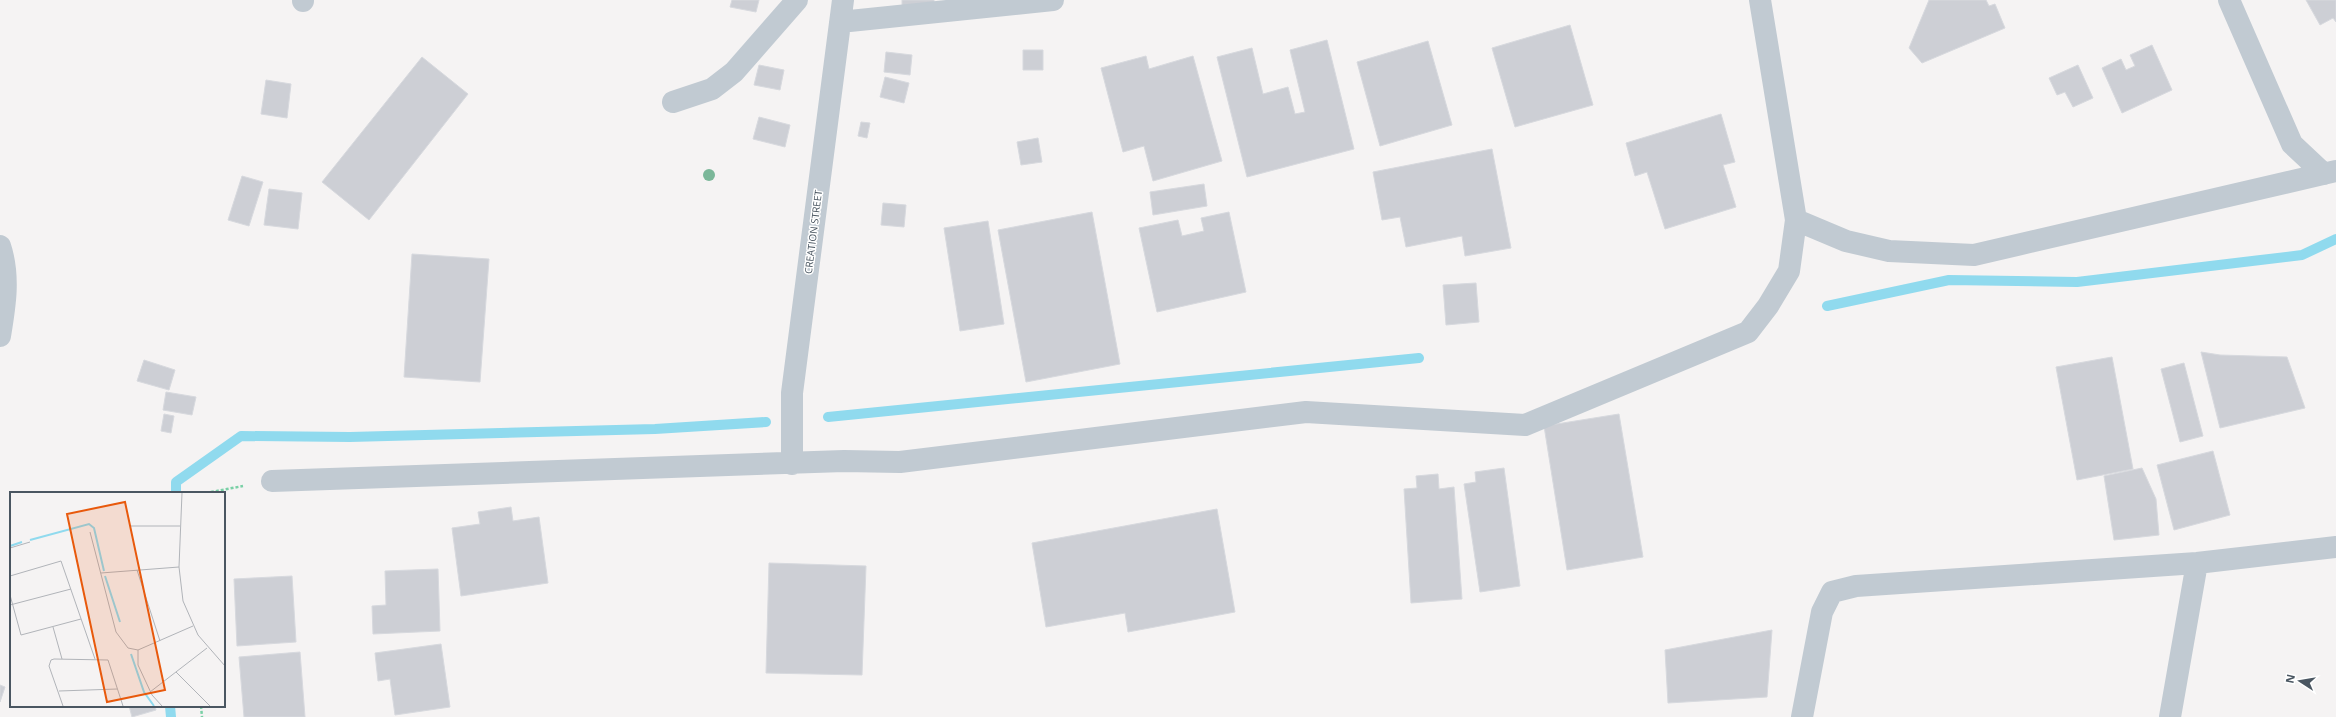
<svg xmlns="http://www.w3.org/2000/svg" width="2336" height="717" viewBox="0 0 2336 717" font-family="'Open Sans',sans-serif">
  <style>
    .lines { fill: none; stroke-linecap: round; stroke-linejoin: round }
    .stream { stroke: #90daee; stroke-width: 10 }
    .building { fill: #cdcfd5; stroke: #d7d9de }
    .path { stroke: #7ad0a6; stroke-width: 2.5; stroke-dasharray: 3 2; stroke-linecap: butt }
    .minor { stroke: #c1cad2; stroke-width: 22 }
    .tree { fill: #7bb799 }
    .labels { text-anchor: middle; stroke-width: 3; stroke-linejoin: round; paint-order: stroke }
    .street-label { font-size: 10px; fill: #4a5661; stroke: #fff }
    .inset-river { fill: none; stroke: #90daee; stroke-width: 2 }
    .inset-road { fill: none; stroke: #b1b4b9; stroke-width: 1 }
    .view { fill: #e8590c; fill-opacity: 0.15; stroke: #e8590c; stroke-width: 2 }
    .inset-edge { fill: none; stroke: #4a5661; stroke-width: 2 }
  </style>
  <rect width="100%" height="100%" fill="#f5f3f3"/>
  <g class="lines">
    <path class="stream" d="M1827 306 1949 280 2077 282 2302 255 2336 239
      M828 417 1419 358
      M176 493V482L241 436 350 437 655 429 766 422
      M170 706 171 717"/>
  </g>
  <path class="building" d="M732 0H759L756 12 730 7Z
    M902 0H934V9L902 7Z
    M1929 0H1986L1989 6 1995 4 2005 28 1922 63 1909 48Z
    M2306 0H2336V22L2333 18 2320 25Z
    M1570 25 1593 105 1515 127 1492 48Z
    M1327 40 1354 149 1247 177 1217 57 1252 48 1263 94 1288 87 1295 114 1305 112 1290 50Z
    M1428 41 1452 125 1380 146 1357 62Z
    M2152 45 2172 90 2122 113 2102 68 2121 59 2126 70 2135 66 2130 55Z
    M1023 50H1043V70H1023Z
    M886 52 912 55 910 75 884 72Z
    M1146 56 1149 69 1193 56 1222 161 1153 181 1144 146 1123 152 1101 68Z
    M422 57 468 94 369 220 322 182Z
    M759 65 784 70 780 90 754 85Z
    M2078 65 2093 98 2073 107 2065 92 2057 95 2049 78Z
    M885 77 909 83 904 103 880 97Z
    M266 80 291 84 287 118 261 114Z
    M1721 114 1735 162 1723 165 1736 207 1665 229 1647 172 1635 176 1626 143Z
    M759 117 790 125 785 147 753 139Z
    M861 122 870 123 867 138 858 136Z
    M1038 138 1042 162 1021 165 1017 142Z
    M1492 149 1511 248 1465 256 1462 236 1406 247 1400 217 1382 220 1373 172Z
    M242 176 263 182 249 226 228 220Z
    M1204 184 1207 206 1153 215 1150 192Z
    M269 189 302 193 298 229 264 225Z
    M883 203 906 205 904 227 881 225Z
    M1092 212 1120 364 1026 382 998 230Z
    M1229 212 1246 292 1157 312 1139 228 1178 220 1182 236 1204 231 1201 218Z
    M988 221 1004 324 960 331 944 228Z
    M412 254 489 259 480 382 404 377Z
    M1476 283 1479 322 1446 325 1443 285Z
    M2201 352 2220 355 2287 357 2305 408 2220 428Z
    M2112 357 2133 469 2077 480 2056 367Z
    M144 360 175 370 169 390 137 381Z
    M2184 363 2203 436 2180 442 2161 369Z
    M166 392 196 397 192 415 163 410Z
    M164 414 174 416 171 433 161 431Z
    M1619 414 1643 557 1567 570 1544 426Z
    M2213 451 2230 515 2174 530 2157 465Z
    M1504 468 1520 586 1480 592 1464 484 1476 482 1475 472Z
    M2142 468 2156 499 2159 535 2114 540 2104 476Z
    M1438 474 1439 489 1454 487 1462 599 1411 603 1404 489 1417 488 1416 476Z
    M511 507 513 521 539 517 548 583 461 596 452 528 480 524 478 512Z
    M1217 509 1235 612 1128 632 1125 613 1046 627 1032 543Z
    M769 563 866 566 862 675 766 673Z
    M438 569 440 631 373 634 372 606 386 605 385 571Z
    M292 576 296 642 237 646 234 579Z
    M1772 630 1767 697 1668 703 1665 650Z
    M441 644 450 707 395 715 390 679 378 681 375 653Z
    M300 652 305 717H244L239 657Z
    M0 685 5 687 0 702Z
    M129 706H155L156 710 132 717Z"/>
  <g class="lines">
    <path class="path" d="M206 493 243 486
      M201 706 202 717"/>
    <path class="minor" d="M2229 0 2292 144 2324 174
      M303 1V0
      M840 22 1053 0
      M673 102 712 89 734 72 797 0
      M1796 220 1846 241 1889 251 1974 255 2336 171
      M0 246C10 276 5 306 0 336
      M792 464V393L843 0
      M272 481 844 461 900 462 1306 412 1525 425 1748 332 1768 306 1789 271 1796 220 1760 0
      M1802 717 1822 612 1832 592 1856 586 2197 563 2336 547
      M2170 717 2197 563"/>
  </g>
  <circle class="tree" cx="709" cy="175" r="6"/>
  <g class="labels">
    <g class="street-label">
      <text transform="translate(813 232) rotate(-83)" y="4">CREATION STREET</text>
    </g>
  </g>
  <g transform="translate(10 492)">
    <rect width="215" height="215" fill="#f5f3f3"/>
    <path class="inset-river" d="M20 48 79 32 84 36 94 79M0 54 12 50M95 84 110 130M121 162 134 200 144 214"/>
    <path class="inset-road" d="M172 1 169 75 173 109 188 143 215 174M120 34H170M80 40 106 140 118 156 128 158 183 134M0 56 20 50M127 78 150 149M91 81 169 75M0 84 51 69 85 167M0 103 11 143 71 127M0 113 61 97M43 135 52 167M128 158V173L142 203 152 214M166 180 200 214M49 199 107 197M140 200 197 156M53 214 39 174 41 168 44 167 98 168 113 214"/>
    <path class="view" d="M115 10 155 198 97 210 57 22Z"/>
    <rect width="215" height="215" class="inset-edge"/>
  </g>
  <g transform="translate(2300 681) rotate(282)" stroke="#ffffff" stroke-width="3" paint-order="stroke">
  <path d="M0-3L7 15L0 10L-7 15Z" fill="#4a5661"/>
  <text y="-6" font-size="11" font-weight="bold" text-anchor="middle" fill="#4a5661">N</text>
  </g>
</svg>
